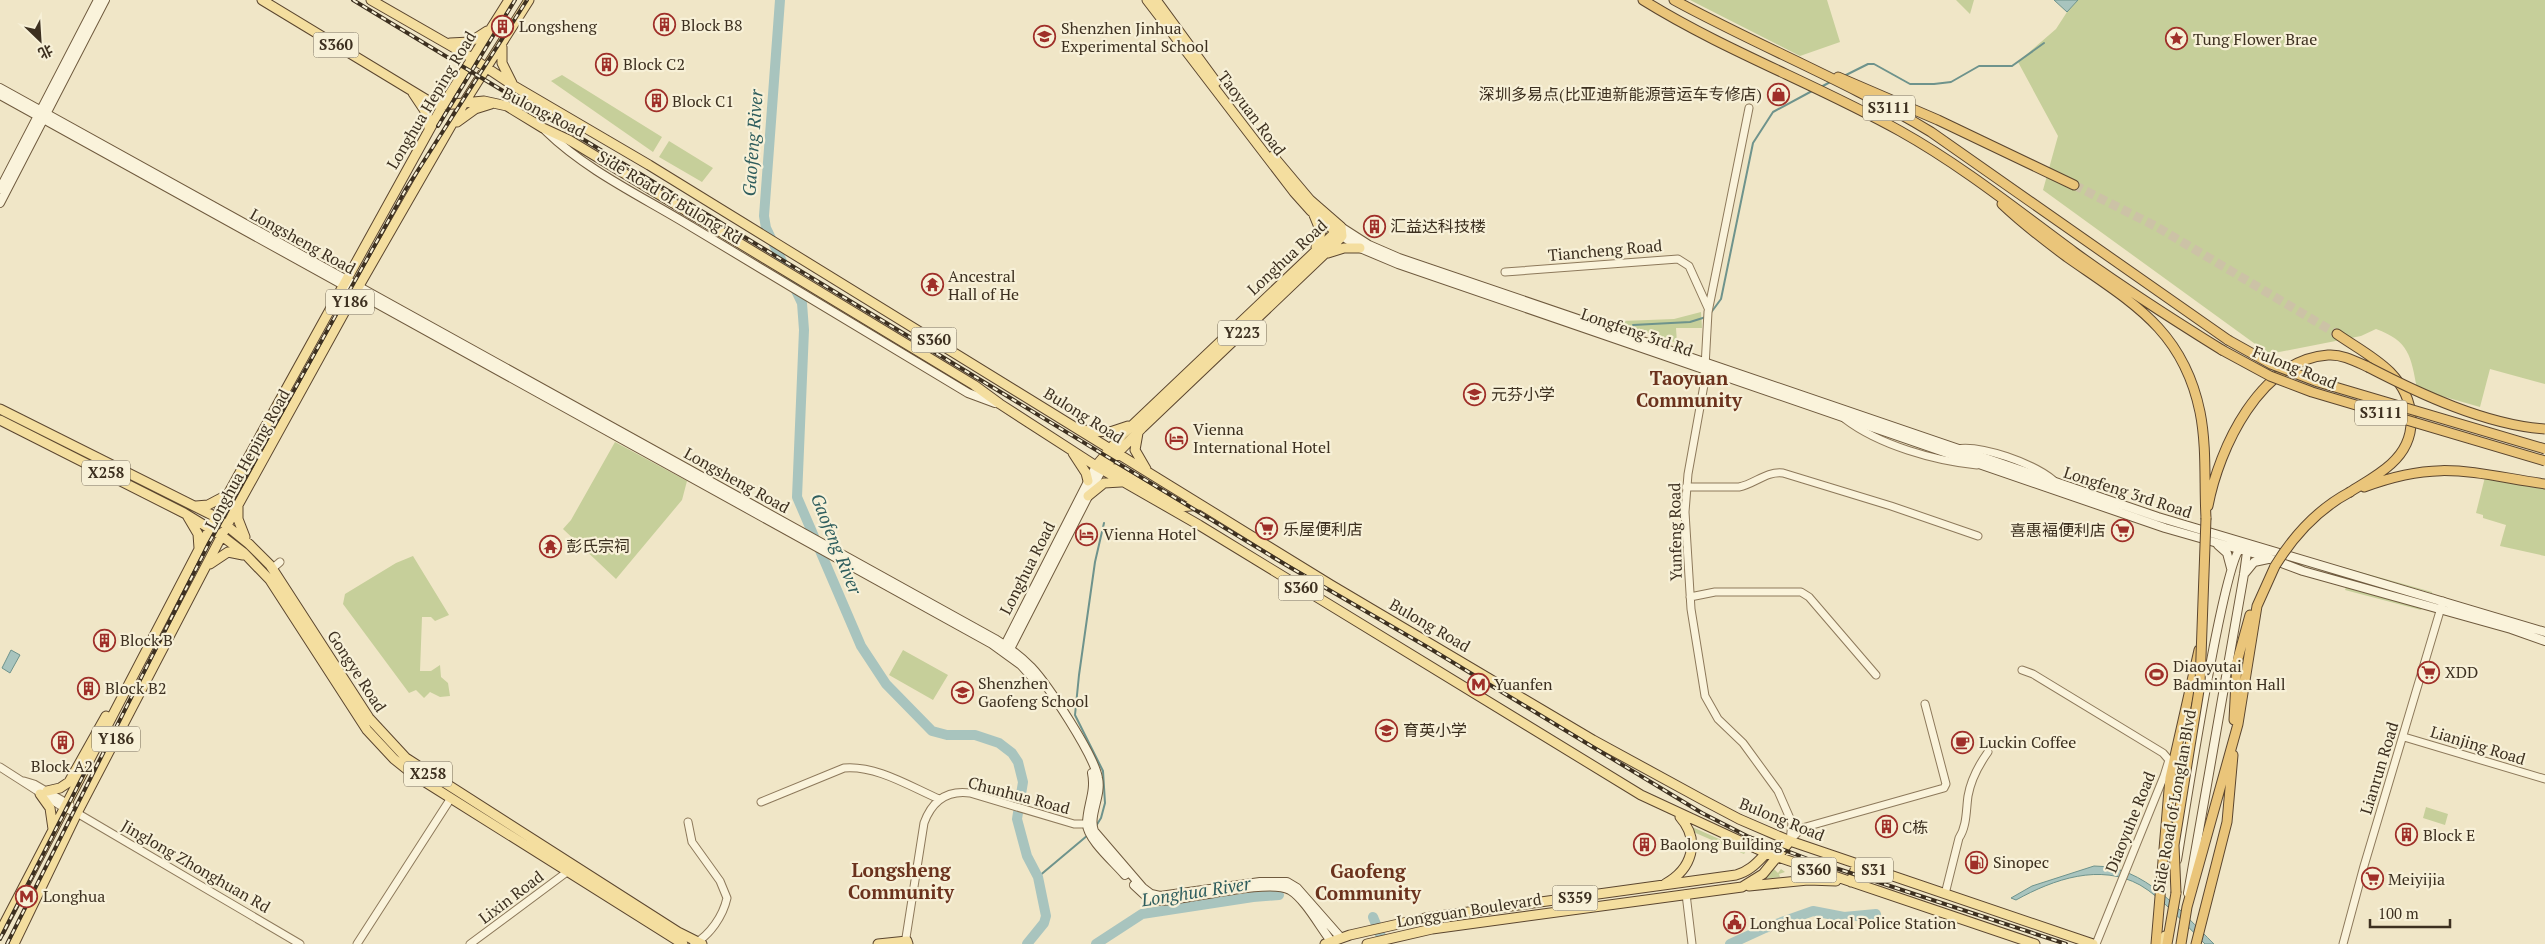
<svg xmlns="http://www.w3.org/2000/svg" width="2545" height="944" viewBox="0 0 2545 944" font-family="'PT Serif','Noto Sans SC',serif">
  <style>
    .green { fill: #c6cf9a }
    .water { fill: #a8c4be; stroke: #6e938c }
    .lines { fill: none; stroke-linecap: round; stroke-linejoin: round }
    .stream { stroke: #6e938c; stroke-width: 2 }
    .river { stroke: #a8c4be; stroke-width: 10 }
    .trunk-tunnel { stroke: #ccc2a6; stroke-width: 9; stroke-dasharray: 9 4.5; stroke-linecap: butt }
    .tertiary-casing { stroke: #8d795b; stroke-width: 9 }
    .secondary-casing { stroke: #6f5a3e; stroke-width: 10 }
    .primary-casing { stroke: #5b462f; stroke-width: 11 }
    .trunk-casing { stroke: #5b462f; stroke-width: 11 }
    .tertiary { stroke: #faf3db; stroke-width: 7 }
    .secondary { stroke: #faf3db; stroke-width: 8 }
    .primary { stroke: #f4de9f; stroke-width: 9 }
    .trunk { stroke: #eac57a; stroke-width: 9 }
    .rail-casing { stroke: #3d3020; stroke-width: 4 }
    .rail { stroke: #f7f0d7; stroke-width: 2; stroke-dasharray: 5.5; stroke-linecap: butt }
    .trunk-bridge-casing { stroke: #5b462f; stroke-width: 11; stroke-linecap: butt }
    .trunk-bridge { stroke: #eac57a; stroke-width: 9 }
    .labels { text-anchor: middle; stroke-width: 4.5; stroke-linejoin: round; paint-order: stroke }
    .shield { fill: #f7f0d7; stroke: #756a57; stroke-width: 1 }
    .shield-label { font-size: 15px; font-weight: bold; fill: #3d3020 }
    .poi-label { font-size: 16px; fill: #3d3020; stroke: #f7f0d7; text-anchor: start }
    .street-label { font-size: 16px; fill: #3d3020; stroke: #f7f0d7 }
    .water-label { font-size: 18px; font-style: italic; fill: #2e5d5d; stroke: #f7f0d7 }
    .quarter-label { font-size: 19px; font-weight: bold; fill: #6b321d; stroke: #f7f0d7 }
  </style>
  <rect width="100%" height="100%" fill="#f0e6c7"/>
  <path class="green" d="M1690 0H1827L1840 42 1800 56Z
    M1956 0H1974L1970 14Z
    M2078 0H2545V384L2490 369 2480 407 2417 389C2411 356 2409 341 2376 329L2361 336 2269 354 2043 190 2058 136 2018 62 2056 29 2067 12Z
    M562 75 662 137 653 152 551 81Z
    M669 141 713 168 702 182 659 157Z
    M1701 312 1702 328H1676L1677 343 1622 324V321L1674 319Z
    M615 442 687 481 682 500 616 579 563 529 571 520Z
    M2485 477 2545 489V556L2500 546 2506 525 2483 518V515L2476 513Z
    M413 556 449 615 435 621 431 617H422L420 671H431L440 665 441 677 448 683 450 696 440 697 430 692 424 698 416 690 409 693 343 604 345 594 396 563Z
    M2339 566 2432 592V593L2339 567Z
    M2346 587 2422 608 2421 610 2345 590Z
    M903 650 948 675 933 700 889 675Z
    M2426 807 2448 814 2445 825 2423 818Z
    M1690 826 1746 851 1744 854 1691 831Z
    M1773 868 1778 873 1781 869 1785 872 1779 874 1780 877 1764 879Z"/>
  <path class="water" d="M2054 0H2078L2067 12Z
    M11 650 20 655 10 673 2 668Z
    M2094 866C2145 866 2180 911 2214 944H2205C2187 926 2161 897 2140 885 2100 863 2054 879 2016 900L2011 898 2032 886Z"/>
  <g class="lines">
    <path class="stream" d="M1844 76 1868 64H1874L1910 84H1934L1951 82 1979 66H2012L2044 43
      M1821 87 1832 81
      M1710 314 1721 299 1753 143 1773 112 1812 91
      M1633 325 1690 322 1706 317
      M1096 826 1101 818 1105 803 1103 771 1075 715 1079 675 1095 562 1104 523
      M1038 877 1088 835"/>
    <path class="river" d="M780 0 764 216 766 228 802 303 804 330 797 497 861 646 886 684 932 731 947 735H975L999 743 1012 753 1018 762 1023 782 1017 819 1027 856 1038 877 1046 916 1044 923 1027 944
      M1373 917 1384 944
      M1096 944 1142 914 1253 897 1279 895
      M1730 944 1765 928 1813 911 1844 917 1876 914"/>
    <path class="trunk-tunnel" d="M2074 185 2157 227 2337 334"/>
    <defs>
      <path id="tertiary" d="M1749 108 1708 312 1704 385 1688 474 1685 512 1691 609 1705 696 1718 719 1743 743 1778 791 1792 823 1790 841
        M1505 272 1678 259 1689 266 1708 308
        M1845 419C1879 445 1935 461 1977 465
        M1956 449C1981 444 2034 464 2053 480
        M1686 487H1739C1755 484 1766 471 1783 473L1891 506 1978 536
        M273 568 280 562
        M1690 597 1715 592H1801L1809 597 1876 675
        M2022 670 2033 674 2163 753 2169 760 2164 776 2096 944
        M2404 737 2545 779
        M0 767 64 808 77 813 300 944
        M24 781 34 784 70 805
        M761 802 844 768C876 765 911 787 939 799
        M688 822 692 842 720 881 727 898C723 916 710 935 694 944
        M1793 837 1802 828 1944 788 1946 784 1925 704
        M1686 894 1692 944
        M1945 894 1959 838C1967 826 1966 810 1968 796 1971 779 1978 766 1988 752
        M357 944 451 798
        M470 944 567 872
        M905 944 924 823C932 801 947 790 970 793L1074 824H1092
        M2343 944 2364 866 2443 601"/>
      <path id="secondary" d="M0 88 995 639C1008 647 1020 656 1031 667 1048 685 1094 755 1098 778 1102 796 1088 815 1094 831L1143 888 1151 894 1160 896 1260 882H1287L1297 888 1341 938
        M0 95 992 644 1021 665 1040 686
        M546 131C587 171 643 197 692 227 784 283 876 338 968 393L995 403
        M0 189 98 0
        M0 203 105 0
        M1341 227 1369 245 1399 258 2158 517 2545 632
        M1342 236 1360 248 1398 264 2165 528 2263 556 2303 571 2511 629 2545 641
        M2218 545 2227 553 2231 568
        M2245 573 2254 562 2268 559
        M1005 650V645L1096 466
        M1006 651 1010 649 1102 469
        M1092 773C1096 792 1087 806 1087 824 1087 839 1115 863 1125 875
        M2177 860C2184 818 2223 563 2241 547
        M1134 885 1148 898 1161 901C1190 900 1268 878 1290 890 1305 899 1320 927 1331 941
        M2188 893 2244 574 2247 552 2245 547"/>
      <path id="primary" d="M262 0 432 103 443 105 484 101 507 106 543 128 569 140 974 385 1000 404 1096 466 1199 525 1641 795 1766 853 2035 944
        M371 0 472 58 514 86 649 165 1331 585 1593 740 1703 800 1739 819 1790 841 2093 944
        M1147 0 1294 192 1311 211 1340 235
        M1156 0 1216 82
        M450 43 470 42 487 31
        M502 47V63L512 83
        M413 93 427 114 429 128
        M457 122 475 109 491 104
        M1273 156 1310 200 1341 227
        M1314 215 1321 232 1316 247
        M1328 253 1344 248H1360
        M0 409 216 517 249 544 270 565 369 718 406 758 678 932 702 944
        M0 420 184 513 222 536 244 553 270 580 367 730 394 759 414 775 683 944
        M1083 430 1110 432 1128 426
        M1138 433 1135 450 1146 469
        M1073 453 1086 473 1088 481
        M1096 466 1122 435 1341 227
        M1103 467 1115 469 1179 507 1201 505
        M1102 469 1142 428 1335 244 1342 236 1341 227
        M1088 496 1104 483 1121 482
        M196 506 208 505 225 496
        M238 507V519L245 537
        M188 517 198 534 199 548
        M210 564 228 552 243 555
        M47 791 60 788 69 782 106 716
        M40 794 50 808 53 829
        M1851 882 1857 864
        M1665 884C1692 869 1701 841 1680 817
        M1749 886 1808 880 1836 881
        M0 932 221 507 443 105 509 0
        M14 944 77 813 232 516 356 291 464 103 529 0
        M878 944 907 941 908 944
        M1325 944 1350 935 1425 918 1736 875C1762 868 1765 843 1790 841
        M1367 944 1432 929 1742 887 1763 874 1790 841
        M2161 944 2165 936"/>
      <path id="trunk" d="M1643 0C1725 51 1816 84 1900 131 1961 165 2017 210 2074 252 2122 287 2172 319 2222 350
        M1674 0C1758 46 1849 82 1931 132L2228 340
        M1838 77 1938 120 2074 185
        M2002 204C2022 223 2044 240 2067 257 2131 302 2183 329 2200 412 2207 447 2204 484 2206 518
        M2337 334C2354 346 2375 357 2390 372 2416 399 2420 438 2391 464 2379 475 2364 483 2350 492
        M2364 487C2439 459 2471 473 2545 484
        M2208 506C2219 448 2260 360 2328 355 2342 354 2355 361 2368 367
        M2234 720 2237 662 2250 615
        M2156 944 2170 778 2199 650
        M2167 944 2176 893
        M2181 944 2187 907 2238 724 2257 606 2275 566
        M2196 944 2227 822 2233 755"/>
    </defs>
    <use href="#tertiary" class="tertiary-casing"/>
    <use href="#secondary" class="secondary-casing"/>
    <use href="#primary" class="primary-casing"/>
    <use href="#trunk" class="trunk-casing"/>
    <use href="#tertiary" class="tertiary"/>
    <use href="#secondary" class="secondary"/>
    <use href="#primary" class="primary"/>
    <use href="#trunk" class="trunk"/>
    <defs>
      <path id="rail" d="M353 0 1286 565 1429 648 1702 813 1747 836 1808 859 2066 944
        M438 126 515 0
        M0 939 88 766
        M7 944 209 543 406 189 527 0"/>
    </defs>
    <use href="#rail" class="rail-casing"/>
    <use href="#rail" class="rail"/>
    <defs>
      <path id="trunk-bridge" d="M2228 340 2271 364 2318 382 2545 449
        M2222 350 2270 376 2312 392 2545 461
        M2368 367C2420 394 2486 425 2545 429
        M2275 566C2294 535 2318 509 2350 492
        M2176 893 2174 845 2200 684 2206 518"/>
    </defs>
    <use href="#trunk-bridge" class="trunk-bridge-casing"/>
    <use href="#trunk-bridge" class="trunk-bridge"/>
  </g>
  <defs>
    <symbol id="building-ring" viewBox="-11 -11 22 22"><circle r="9.5" fill="#f7f0d7" stroke="#9f2f29" stroke-width="1.5"/><path d="M-4-6H4V6H1V3H-1V6H-4ZM-2.5-4.3h1.7v1.8h-1.7ZM.8-4.3h1.7v1.8H.8ZM-2.5-1h1.7V.8h-1.7ZM.8-1h1.7V.8H.8Z" fill="#9f2f29"/></symbol>
    <symbol id="school-ring" viewBox="-11 -11 22 22"><circle r="9.5" fill="#f7f0d7" stroke="#9f2f29" stroke-width="1.5"/><path d="M0-5L7-2L0 1L-7-2ZM-4 1L0 2.5L4 1V4Q0 6-4 4Z" fill="#9f2f29"/></symbol>
    <symbol id="sight-ring" viewBox="-11 -11 22 22"><circle r="9.5" fill="#f7f0d7" stroke="#9f2f29" stroke-width="1.5"/><path d="M0-6L1.8-2.2L6-1.7L2.9 1.2L3.7 5.4L0 3.3L-3.7 5.4L-2.9 1.2L-6-1.7L-1.8-2.2Z" fill="#9f2f29"/></symbol>
    <symbol id="shop-ring" viewBox="-11 -11 22 22"><circle r="9.5" fill="#f7f0d7" stroke="#9f2f29" stroke-width="1.5"/><path d="M-5-2.5h2.3a2.7 3.5 0 0 1 5.4 0H5L5.5 6h-11ZM-1.5-2.5h3a1.5 2.3 0 0 0-3 0Z" fill="#9f2f29"/></symbol>
    <symbol id="temple-ring" viewBox="-11 -11 22 22"><circle r="9.5" fill="#f7f0d7" stroke="#9f2f29" stroke-width="1.5"/><path d="M0-6L5-2H3V0L6.5 2.5H4V6H1.5V3h-3V6H-4V2.5H-6.5L-3 0V-2H-5Z" fill="#9f2f29"/></symbol>
    <symbol id="hotel-ring" viewBox="-11 -11 22 22"><circle r="9.5" fill="#f7f0d7" stroke="#9f2f29" stroke-width="1.5"/><path d="M-6-4.5h1.5V1H6V5H4.5V3h-9V5H-6ZM-4 0a1.8 1.8 0 1 1 3.6 0ZM.5 0V-2.5h3Q6-2.5 6 0Z" fill="#9f2f29"/></symbol>
    <symbol id="supermarket-ring" viewBox="-11 -11 22 22"><circle r="9.5" fill="#f7f0d7" stroke="#9f2f29" stroke-width="1.5"/><path d="M-6-5.5h2.5l.6 2H6L4.5 2H-2.5L-4.4-4H-6ZM-1.5 3.2a1.3 1.3 0 1 0 .1 0ZM3 3.2a1.3 1.3 0 1 0 .1 0Z" fill="#9f2f29"/></symbol>
    <symbol id="stadium-ring" viewBox="-11 -11 22 22"><circle r="9.5" fill="#f7f0d7" stroke="#9f2f29" stroke-width="1.5"/><path d="M0-5a6.5 5 0 1 0 0 10a6.5 5 0 1 0 0-10ZM-3.5-1.8h7v3.6h-7Z" fill="#9f2f29"/></symbol>
    <symbol id="metro-ring" viewBox="-11 -11 22 22"><circle r="9.5" fill="#f7f0d7" stroke="#9f2f29" stroke-width="1.5"/><path d="M-5.5 5V-5H-3L0 0L3-5H5.5V5H3V-.5L0 4L-3-.5V5Z" fill="#9f2f29"/></symbol>
    <symbol id="cafe-ring" viewBox="-11 -11 22 22"><circle r="9.5" fill="#f7f0d7" stroke="#9f2f29" stroke-width="1.5"/><path d="M-5.5-4.5H6V0H3Q3 3.5 0 3.5H-2.5Q-5.5 3.5-5.5 0ZM3-3.2v2h1.7v-2ZM-6 4.5H4V6H-6Z" fill="#9f2f29"/></symbol>
    <symbol id="fuel-ring" viewBox="-11 -11 22 22"><circle r="9.5" fill="#f7f0d7" stroke="#9f2f29" stroke-width="1.5"/><path d="M-5.5-6h7V0h2V4h1.3V-2.5L3-4.5l.8-.8L6-3V5H2.5V1h-1V6h-7ZM-4.2-4.7v3.2H.2V-4.7Z" fill="#9f2f29"/></symbol>
    <symbol id="civic-ring" viewBox="-11 -11 22 22"><circle r="9.5" fill="#f7f0d7" stroke="#9f2f29" stroke-width="1.5"/><path d="M-.6-6.5H3V-4.5H.6V-3L4-1V1h2V6H-6V1h2V-1L-.6-3ZM-1.2 2.5V6h2.4V2.5Z" fill="#9f2f29"/></symbol>
  </defs>
  <g fill-rule="evenodd">
    <use href="#building-ring" x="652" y="12" width="25" height="25"/>
    <use href="#building-ring" x="490" y="14" width="25" height="25"/>
    <use href="#school-ring" x="1032" y="24" width="25" height="25"/>
    <use href="#sight-ring" x="2164" y="26" width="25" height="25"/>
    <use href="#building-ring" x="594" y="52" width="25" height="25"/>
    <use href="#shop-ring" x="1766" y="82" width="25" height="25"/>
    <use href="#building-ring" x="644" y="88" width="25" height="25"/>
    <use href="#building-ring" x="1362" y="214" width="25" height="25"/>
    <use href="#temple-ring" x="920" y="272" width="25" height="25"/>
    <use href="#school-ring" x="1462" y="382" width="25" height="25"/>
    <use href="#hotel-ring" x="1164" y="426" width="25" height="25"/>
    <use href="#supermarket-ring" x="1254" y="516" width="25" height="25"/>
    <use href="#supermarket-ring" x="2110" y="518" width="25" height="25"/>
    <use href="#hotel-ring" x="1074" y="522" width="25" height="25"/>
    <use href="#temple-ring" x="538" y="534" width="25" height="25"/>
    <use href="#building-ring" x="92" y="628" width="25" height="25"/>
    <use href="#supermarket-ring" x="2416" y="660" width="25" height="25"/>
    <use href="#stadium-ring" x="2144" y="662" width="25" height="25"/>
    <use href="#metro-ring" x="1466" y="672" width="25" height="25"/>
    <use href="#building-ring" x="76" y="676" width="25" height="25"/>
    <use href="#school-ring" x="950" y="680" width="25" height="25"/>
    <use href="#school-ring" x="1374" y="718" width="25" height="25"/>
    <use href="#building-ring" x="50" y="730" width="25" height="25"/>
    <use href="#cafe-ring" x="1950" y="730" width="25" height="25"/>
    <use href="#building-ring" x="1874" y="814" width="25" height="25"/>
    <use href="#building-ring" x="2394" y="822" width="25" height="25"/>
    <use href="#building-ring" x="1632" y="832" width="25" height="25"/>
    <use href="#fuel-ring" x="1964" y="850" width="25" height="25"/>
    <use href="#supermarket-ring" x="2360" y="866" width="25" height="25"/>
    <use href="#metro-ring" x="14" y="884" width="25" height="25"/>
    <use href="#civic-ring" x="1722" y="910" width="25" height="25"/>
  </g>
  <g class="labels">
    <g class="shield">
      <rect x="313.5" y="32.5" width="45" height="25" rx="4"/>
      <rect x="1863" y="95.5" width="52" height="25" rx="4"/>
      <rect x="326" y="289.5" width="48" height="25" rx="4"/>
      <rect x="1218" y="320.5" width="48" height="25" rx="4"/>
      <rect x="911.5" y="327.5" width="45" height="25" rx="4"/>
      <rect x="2355" y="400.5" width="52" height="25" rx="4"/>
      <rect x="82" y="460.5" width="48" height="25" rx="4"/>
      <rect x="1278.5" y="575.5" width="45" height="25" rx="4"/>
      <rect x="92" y="726.5" width="48" height="25" rx="4"/>
      <rect x="404" y="761.5" width="48" height="25" rx="4"/>
      <rect x="1791.5" y="857.5" width="45" height="25" rx="4"/>
      <rect x="1855" y="857.5" width="38" height="25" rx="4"/>
      <rect x="1552.5" y="885.5" width="45" height="25" rx="4"/>
    </g>
    <g class="shield-label">
      <text x="336" y="50">S360</text>
      <text x="1889" y="113">S3111</text>
      <text x="350" y="307">Y186</text>
      <text x="1242" y="338">Y223</text>
      <text x="934" y="345">S360</text>
      <text x="2381" y="418">S3111</text>
      <text x="106" y="478">X258</text>
      <text x="1301" y="593">S360</text>
      <text x="116" y="744">Y186</text>
      <text x="428" y="779">X258</text>
      <text x="1814" y="875">S360</text>
      <text x="1874" y="875">S31</text>
      <text x="1575" y="903">S359</text>
    </g>
    <g class="poi-label">
      <text x="681" y="31">Block B8</text>
      <text x="519" y="32">Longsheng</text>
      <text x="1061" y="34">Shenzhen Jinhua<tspan x="1061" dy="18">Experimental School</tspan></text>
      <text x="2193" y="45">Tung Flower Brae</text>
      <text x="623" y="70">Block C2</text>
      <text x="1762" y="100" text-anchor="end">深圳多易点(比亚迪新能源营运车专修店)</text>
      <text x="672" y="107">Block C1</text>
      <text x="1390" y="232">汇益达科技楼</text>
      <text x="948" y="282">Ancestral<tspan x="948" dy="18">Hall of He</tspan></text>
      <text x="1491" y="400">元芬小学</text>
      <text x="1193" y="435">Vienna<tspan x="1193" dy="18">International Hotel</tspan></text>
      <text x="1283" y="535">乐屋便利店</text>
      <text x="2106" y="536" text-anchor="end">喜惠褔便利店</text>
      <text x="1103" y="540">Vienna Hotel</text>
      <text x="566" y="552">彭氏宗祠</text>
      <text x="120" y="646">Block B</text>
      <text x="2173" y="672">Diaoyutai<tspan x="2173" dy="18">Badminton Hall</tspan></text>
      <text x="2445" y="678">XDD</text>
      <text x="978" y="689">Shenzhen<tspan x="978" dy="18">Gaofeng School</tspan></text>
      <text x="1494" y="690">Yuanfen</text>
      <text x="105" y="694">Block B2</text>
      <text x="1403" y="736">育英小学</text>
      <text x="1979" y="748">Luckin Coffee</text>
      <text x="62" y="772" text-anchor="middle">Block A2</text>
      <text x="1902" y="833">C栋</text>
      <text x="2423" y="841">Block E</text>
      <text x="1660" y="850">Baolong Building</text>
      <text x="1993" y="868">Sinopec</text>
      <text x="2388" y="885">Meiyijia</text>
      <text x="43" y="902">Longhua</text>
      <text x="1750" y="929">Longhua Local Police Station</text>
    </g>
    <g class="street-label">
      <text transform="translate(431 100) rotate(-59)" y="6">Longhua Heping Road</text>
      <text transform="translate(544 112) rotate(27)" y="6">Bulong Road</text>
      <text transform="translate(1252 113) rotate(53)" y="6">Taoyuan Road</text>
      <text transform="translate(670 197) rotate(31)" y="6">Side Road of Bulong Rd</text>
      <text transform="translate(303 241) rotate(29)" y="6">Longsheng Road</text>
      <text transform="translate(1605 250) rotate(-5)" y="6">Tiancheng Road</text>
      <text transform="translate(1287 257) rotate(-43)" y="6">Longhua Road</text>
      <text transform="translate(1637 332) rotate(19)" y="6">Longfeng 3rd Rd</text>
      <text transform="translate(2295 367) rotate(22)" y="6">Fulong Road</text>
      <text transform="translate(1084 415) rotate(32)" y="6">Bulong Road</text>
      <text transform="translate(247 459) rotate(-61)" y="6">Longhua Heping Road</text>
      <text transform="translate(737 480) rotate(29)" y="6">Longsheng Road</text>
      <text transform="translate(2128 492) rotate(18)" y="6">Longfeng 3rd Road</text>
      <text transform="translate(1675 532) rotate(-91)" y="6">Yunfeng Road</text>
      <text transform="translate(1027 568) rotate(-63)" y="6">Longhua Road</text>
      <text transform="translate(1430 625) rotate(30)" y="6">Bulong Road</text>
      <text transform="translate(357 671) rotate(57)" y="6">Gongye Road</text>
      <text transform="translate(2478 745) rotate(17)" y="6">Lianjing Road</text>
      <text transform="translate(2379 768) rotate(-73)" y="6">Lianrun Road</text>
      <text transform="translate(1019 795) rotate(15)" y="6">Chunhua Road</text>
      <text transform="translate(2174 801) rotate(-80)" y="6">Side Road of Longlan Blvd</text>
      <text transform="translate(1782 819) rotate(22)" y="6">Bulong Road</text>
      <text transform="translate(2130 822) rotate(-68)" y="6">Diaoyuhe Road</text>
      <text transform="translate(196 866) rotate(30)" y="6">Jinglong Zhonghuan Rd</text>
      <text transform="translate(511 897) rotate(-37)" y="6">Lixin Road</text>
      <text transform="translate(1469 910) rotate(-9)" y="6">Longguan Boulevard</text>
    </g>
    <g class="water-label">
      <text transform="translate(753 143) rotate(-86)" y="6">Gaofeng River</text>
      <text transform="translate(836 544) rotate(68)" y="6">Gaofeng River</text>
      <text transform="translate(1196 892) rotate(-9)" y="6">Longhua River</text>
    </g>
    <g class="quarter-label">
      <text x="1689" y="385">Taoyuan<tspan x="1689" dy="22">Community</tspan></text>
      <text x="901" y="877">Longsheng<tspan x="901" dy="22">Community</tspan></text>
      <text x="1368" y="878">Gaofeng<tspan x="1368" dy="22">Community</tspan></text>
    </g>
  </g>
  <g transform="translate(40 40) rotate(155)" stroke="#f7f0d7" stroke-width="4" paint-order="stroke">
  <path d="M0-4L9 19L0 12L-9 19Z" fill="#3d3020"/>
  <text y="-8" font-size="14" font-weight="bold" text-anchor="middle" fill="#3d3020">北</text>
  </g>
  <path d="M2370 919v8h80v-8" fill="none" stroke="#3d3020" stroke-width="2.5"/>
  <text x="2378" y="919" font-size="15" fill="#3d3020" stroke="#f7f0d7" stroke-width="4" paint-order="stroke">100 m</text>
</svg>
